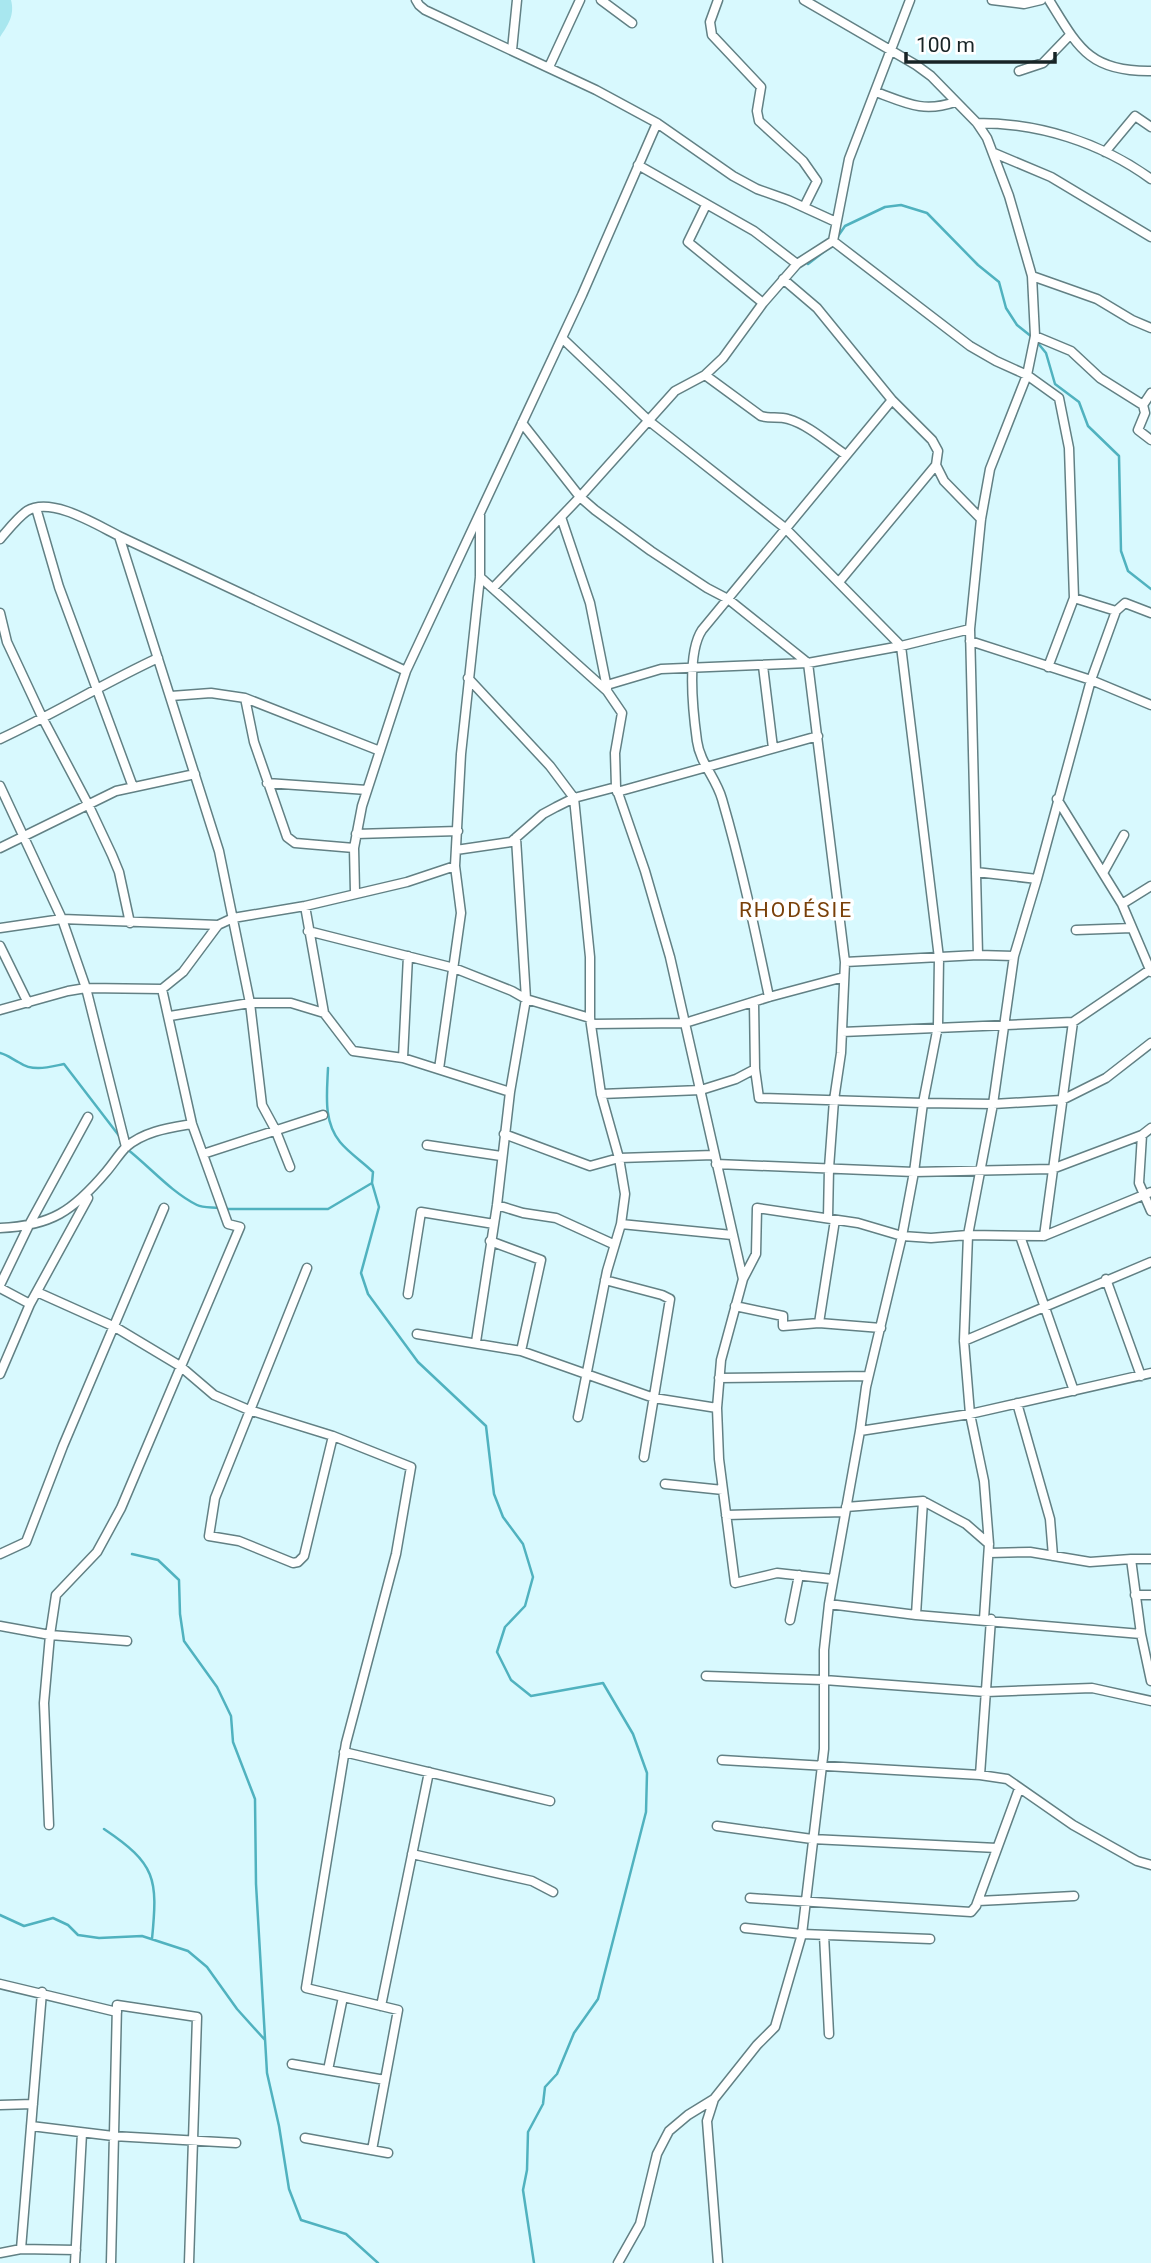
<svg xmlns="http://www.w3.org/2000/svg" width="1151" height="2263" viewBox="0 0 1151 2263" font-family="Roboto,sans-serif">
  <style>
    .green { fill: #a8e7ef }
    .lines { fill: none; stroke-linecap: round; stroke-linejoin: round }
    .stream { stroke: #50b2bf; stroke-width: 2.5 }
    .street-casing { stroke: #628084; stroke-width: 11 }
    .street { stroke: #fff; stroke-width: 8 }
    .labels { text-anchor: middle; stroke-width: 7; stroke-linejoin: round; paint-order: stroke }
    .neighbourhood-label { font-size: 21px; letter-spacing: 2px; fill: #794009; stroke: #fff }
  </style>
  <rect width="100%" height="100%" fill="#d8f9fe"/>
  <path class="green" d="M0 0H11C15 15 8 25 0 37Z"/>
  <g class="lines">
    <path class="stream" d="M836 239 845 226 885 207 901 205 927 213 978 265 999 282 1006 308 1017 325 1032 337
      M808 264 830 247
      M1037 342 1046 353 1055 384 1079 402 1088 426 1119 456 1121 551 1128 571 1151 589
      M0 1053C8 1055 12 1059 20 1063 33 1072 49 1067 64 1064L120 1137
      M328 1068C327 1094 323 1121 340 1142 349 1153 363 1162 373 1172L372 1183 379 1207 361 1273 368 1294 418 1362 486 1426 494 1494 503 1517 523 1544 533 1577 525 1606 505 1627 497 1652 511 1680 531 1696 603 1683 633 1734 647 1773 646 1812 598 1999 574 2033 557 2074 545 2087 543 2104 528 2132 527 2170 523 2190 534 2263
      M127 1149C150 1167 171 1192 197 1205 203 1208 212 1207 219 1208
      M226 1209H328L372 1183
      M132 1554 158 1560 179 1580 180 1614 184 1641 217 1687 231 1716 233 1742 255 1799 256 1884 267 2073 279 2126 289 2189 301 2220 346 2234 378 2263
      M104 1829C156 1864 158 1878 152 1939
      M0 1915 24 1926 53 1918 68 1925 78 1935 99 1938 142 1936 188 1951 207 1967 237 2009 265 2040"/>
    <defs>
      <path id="street" d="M416 0 419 5 425 10 596 90 657 123 733 176 757 189 788 200 836 222
        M601 0 632 23
        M718 0 710 22 712 35 761 87 757 111 759 121 803 161 817 181 804 207
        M804 0 916 65 931 76 977 123 987 138 1009 196 1032 276 1035 336 1027 375 990 469 981 519 970 629 978 955
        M992 0 1024 4 1041 0
        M1049 0C1078 47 1089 72 1151 71
        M512 50 517 0
        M549 67 580 0
        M1019 71 1043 63 1070 35
        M876 92C906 103 923 113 955 102
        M977 123C1039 123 1100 142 1151 179
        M1105 152 1135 116 1151 127
        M994 153 1051 177 1151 237
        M638 165 754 231 797 264
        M706 205 688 242 763 303
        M833 241 970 346 996 361 1027 375 1059 398 1069 448 1074 598 1048 667
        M1032 276 1097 299 1132 320 1151 328
        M783 279 817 308 892 400 932 440 938 451 936 465 944 481 981 519
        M1035 336 1071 351 1100 378 1143 405 1145 413 1138 430 1151 440
        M562 338 649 421 785 528 901 646 939 958 938 1026 923 1103 914 1172 902 1236 866 1387 860 1431 829 1604 824 1650V1749L802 1934 775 2027 757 2045 714 2099 707 2121 718 2263
        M705 375 761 416C770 419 779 416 788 419 809 425 828 443 846 455
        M1143 405 1151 393
        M522 423 580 497 595 510 651 551 707 588 728 599 808 663 845 962 841 1053 834 1100 829 1168 828 1218
        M36 508 59 587 133 787
        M561 517 590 603 607 688
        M119 536 406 671
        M0 539C8 530 17 518 27 511 51 496 97 525 119 536L219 851 250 1003 262 1105 275 1129 290 1167
        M839 582 936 465
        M493 588 580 497 675 391 705 375 723 358 763 303 797 264 833 241 849 159 910 0
        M1074 598 1116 611
        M0 613 7 642 43 719 88 804 112 855 119 872 130 923
        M970 641 1091 680 1151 705
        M763 666 773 748
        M468 678 550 766 574 798 590 957V1018L601 1094 619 1158 625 1194 621 1224 607 1271 578 1417
        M607 685 661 669 808 663 901 646 970 629
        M171 696 211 693 245 698 380 751
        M245 698 254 742 287 837 295 843 354 848
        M0 739C54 714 104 683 158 658
        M267 783 367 790
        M0 786 62 919 86 988 126 1147
        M617 792 818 736
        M1057 799 1122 904 1151 972
        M356 834 458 831
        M0 848 116 791 195 774
        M456 850 511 842 543 814 556 807 574 798 616 787 615 753 622 713 607 691 480 577
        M976 872 1037 879 1091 680 1116 611 1125 603 1151 613
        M1103 873 1124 835
        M1037 879 1014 956 993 1104 968 1235 1044 1236 1073 1022
        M355 892 354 848 362 806 406 671 582 295 657 123
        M1122 904 1151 886
        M305 906 324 1013 353 1051 403 1058 510 1092
        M0 928 62 919 218 925
        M1076 930 1132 928
        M308 931 454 968 512 991 526 999 590 1018
        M0 946 28 1003
        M845 962 978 955 1014 956
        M769 997C755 930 741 864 722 799 716 778 700 763 697 741 693 712 686 654 702 630L892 400
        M754 1002 755 1069 759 1098 923 1103 993 1104 1062 1100 1106 1078 1151 1043
        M0 1010 68 991 86 988 162 989 183 972 218 925 233 918 305 906 407 882 455 866
        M170 1016 250 1003H291L324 1013
        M591 1024 685 1023 769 997 844 977
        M842 1032 1073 1022 1151 969
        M403 1058 408 956
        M439 1069 461 913 455 866 461 754 480 577V515
        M601 1094 701 1090 736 1079 755 1069
        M504 1134 590 1166 619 1158 714 1155
        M1142 1135 1139 1183 1151 1211
        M427 1145 501 1156
        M203 1154 323 1115
        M716 1164 914 1172 1052 1169 1142 1135 1151 1128
        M497 1205 523 1213 556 1218 613 1244
        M621 1224 732 1235
        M0 1228C51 1226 73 1211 106 1172 113 1164 119 1154 126 1147 145 1131 169 1128 192 1124
        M1020 1236 1074 1391
        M1044 1236 1151 1192
        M490 1241 541 1260 521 1351
        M307 1268 215 1498 209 1536 239 1541 293 1563 298 1562 304 1556 333 1436
        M743 1279 756 1254 757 1208 858 1223 902 1236 931 1238 968 1235 964 1341 970 1414 984 1481 989 1544 984 1619
        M1106 1279 1141 1376
        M605 1280 662 1295 670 1299 644 1457
        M0 1285 29 1225 88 1117
        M0 1288 30 1304
        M37 1292 115 1327 180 1366 214 1395 249 1410 333 1436 411 1467 396 1554 346 1743 306 1988 398 2010 372 2150
        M408 1294 421 1212 494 1224
        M735 1306 783 1316V1326L819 1323 881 1328
        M819 1323 835 1220
        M417 1334 521 1351 654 1398 717 1408 721 1360 743 1279 670 957 645 871 616 787
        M964 1341 1151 1262
        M476 1342 497 1205 510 1092 526 999 516 838
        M0 1374 30 1304 88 1198
        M719 1378 868 1376
        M1017 1403 1050 1519 1053 1556
        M717 1408 719 1459 735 1583 777 1573 832 1579
        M860 1431 970 1414 1151 1373
        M665 1484 723 1490
        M846 1507 923 1501 966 1524 989 1544
        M726 1515 845 1512
        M989 1553 1030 1552 1090 1562 1131 1559 1141 1634 1151 1681
        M0 1554 26 1542 63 1446 164 1208
        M1131 1559H1151
        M1135 1595H1151
        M829 1604 916 1615 1141 1634
        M916 1615 923 1501
        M790 1620 799 1575
        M0 1626 50 1635 44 1703 49 1825
        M127 1641 50 1635 56 1595 97 1552 121 1508 240 1227 228 1224 192 1124 162 989
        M706 1676 824 1680 986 1692 1092 1688 1151 1701
        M344 1752 550 1801
        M722 1760 980 1775 1007 1779 1073 1825 1137 1861 1151 1865
        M980 1775 991 1619
        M717 1826 812 1839 997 1848
        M412 1854 532 1881 553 1892
        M750 1898 971 1912 976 1906 1019 1789
        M978 1901 1074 1896
        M745 1928 802 1934 930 1939
        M824 1935 829 2034
        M0 1984 117 2012
        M381 2006 429 1772
        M292 2064 385 2080
        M328 2070 343 1997
        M0 2105 33 2104
        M31 2126 113 2136 236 2143
        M305 2138 388 2153
        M21 2249 42 1992
        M0 2253 21 2249 76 2250
        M75 2263 82 2133
        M111 2263 117 2005 197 2017 189 2263
        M618 2263 640 2224 657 2154 669 2131 688 2115 714 2099"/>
    </defs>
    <use href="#street" class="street-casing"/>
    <use href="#street" class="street"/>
  </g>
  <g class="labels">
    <g class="neighbourhood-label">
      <text x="796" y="917">RHODÉSIE</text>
    </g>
  </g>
  <path d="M906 52v10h149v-10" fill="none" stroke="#182426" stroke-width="3.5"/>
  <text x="916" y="52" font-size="21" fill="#182426" stroke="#ffffff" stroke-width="5" paint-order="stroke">100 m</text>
</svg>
